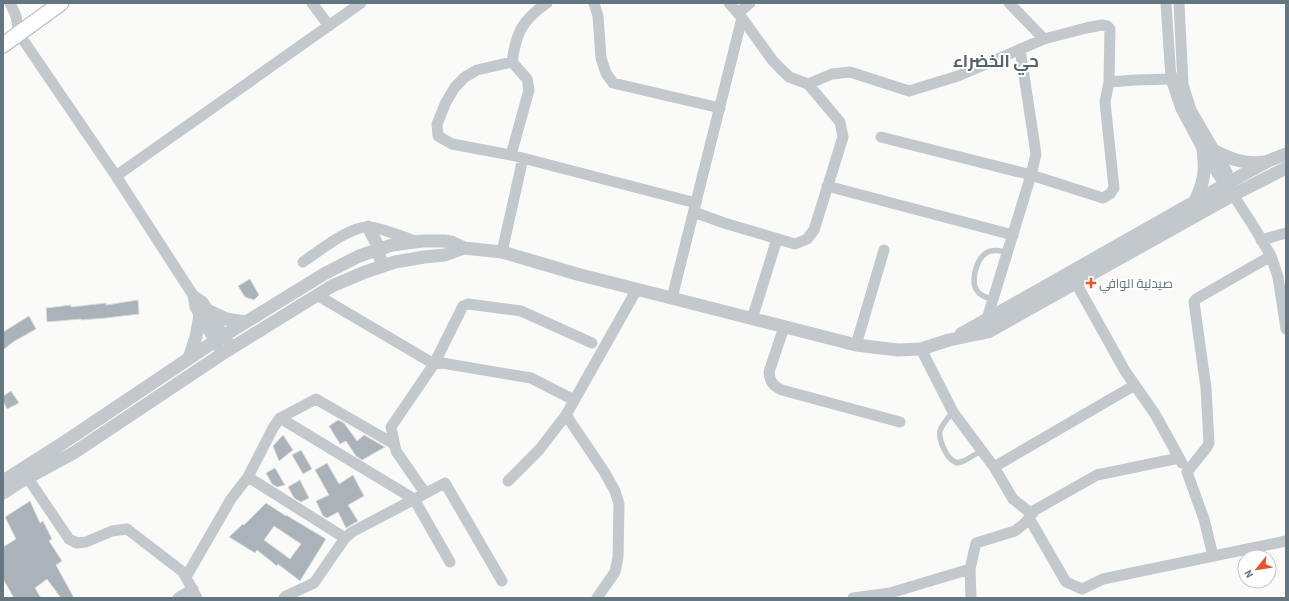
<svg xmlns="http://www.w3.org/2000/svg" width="1289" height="601" viewBox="0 0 1289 601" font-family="'Source Sans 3',Cairo,sans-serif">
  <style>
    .building { fill: #aab3b9; stroke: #dcdcda; fill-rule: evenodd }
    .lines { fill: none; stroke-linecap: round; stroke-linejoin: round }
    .secondary-casing { stroke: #b3babf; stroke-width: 17 }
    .service { stroke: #c3c8cc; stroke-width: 5.5 }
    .minor { stroke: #c3c8cc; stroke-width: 11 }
    .tertiary { stroke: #c3c8cc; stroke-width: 13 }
    .secondary { stroke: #fff; stroke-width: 15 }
    .poi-dot { fill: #e4572e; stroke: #fff; stroke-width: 1.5 }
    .labels { text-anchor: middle; stroke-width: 4; stroke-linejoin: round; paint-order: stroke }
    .poi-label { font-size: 13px; fill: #657683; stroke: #fff; text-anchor: start }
    .district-label { font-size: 17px; font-weight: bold; fill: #57646e; stroke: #fff }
  </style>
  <rect width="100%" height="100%" fill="#fafaf8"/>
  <path class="building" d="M250 279 259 295 254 300 245 297 238 286Z
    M138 300 139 314 106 318 81 320V319L47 322 46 308 71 305V307L106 303V305Z
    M29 316 36 329 13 342 3 350V332Z
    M11 391 19 403 7 409 3 401V396Z
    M338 420 344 423 357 441 364 435 385 447 362 460 356 456 346 441 340 444 329 426Z
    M283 435 293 450 279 461 273 446Z
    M301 450 312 469 303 474 292 455Z
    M327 463 339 484 353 475 364 496 348 505 358 521 346 528 338 512 327 518 323 516 316 501 329 495 315 470Z
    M275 468 285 485 277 487 272 484 266 473Z
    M300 480 309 498 301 502 294 498 288 487Z
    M30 501 40 523 43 521 52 539 49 541 62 561 56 565 74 598H61L47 579 35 588 41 598H14L3 579V547L16 539 5 517Z
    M266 503 286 516V515L326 539 300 581 278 564 277 566 257 550 255 553 229 537 243 524 244 525ZM274 526 301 544 290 559 264 540Z"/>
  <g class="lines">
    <defs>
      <path id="secondary" d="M3 45 61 3"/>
    </defs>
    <use href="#secondary" class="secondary-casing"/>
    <path class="service" d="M993 300C988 298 982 296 979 293 969 284 976 260 986 253 993 249 1000 251 1008 252
      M953 412C941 427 935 430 944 449 948 456 950 460 957 463L964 461 981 451"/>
    <path class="minor" d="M10 3 16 16 19 34 116 176 193 295 195 307 222 354
      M312 3 329 26
      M594 3 598 16 601 58 606 73 613 83 720 108
      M729 3 742 18 773 61 789 77 808 84 832 74 850 72 909 91 958 76 1044 39 1086 28 1102 25 1107 26 1110 29 1109 82 1136 80 1171 79 1182 77
      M1009 3 1044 39
      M1166 3 1171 79 1181 109 1203 150 1218 175 1226 184 1254 227 1271 256 1278 277 1286 329
      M1179 3 1183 84 1191 110 1227 172 1226 184
      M738 13 750 3
      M512 62 477 70 465 77 455 87 446 102 437 124 438 136 452 144 511 155 696 203
      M881 137 1031 175 1103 198 1110 194 1114 188 1105 102 1109 82
      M511 155 529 90 527 79 512 62C516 33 522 20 547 3
      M116 176 361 3
      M827 186 1013 235
      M694 212 724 223 795 244 807 239 814 230 843 137 840 122 808 84
      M1261 240 1286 233
      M502 252 523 158
      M303 262C318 252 350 226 368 227 381 227 402 237 415 241
      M1076 283 1125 371 1155 414 1182 463
      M193 295 203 302 232 348
      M317 295 434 364 463 306 468 304 521 311 592 343
      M672 298 742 18
      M752 319 777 239
      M987 319 1031 175 1036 154 1020 49
      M784 327 769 372C770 382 773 386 782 390L900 422
      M856 345 884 250
      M921 349 953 412 994 467 1013 499 1032 514
      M566 415 605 473 615 491 619 504 618 557 615 572 597 598
      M280 418 414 499 450 562
      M994 467 1135 385
      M23 471 69 539 77 543 86 542 112 531 127 529 183 572 197 598
      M508 481 539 450 566 415 637 289
      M425 493 396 451 391 427 434 364 442 363 531 378 574 400
      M1029 518 1066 582 1082 589 1103 579 1286 541
      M345 538 248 477 273 428 280 418 316 399 394 444
      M1213 556 1204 519 1187 472 1207 447 1209 443 1206 388 1194 302 1196 299 1271 256
      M186 577 231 499 248 477
      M178 598 193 589
      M284 598 286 596 314 583 345 538 352 532 445 483 502 581
      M853 598 890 593 970 569
      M971 598 970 569 976 543 1015 531 1025 523 1035 510 1097 475 1179 458"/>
    <path class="tertiary" d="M1213 150C1230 159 1246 165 1265 162
      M1195 201C1204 182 1206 171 1203 150
      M368 227 376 242 380 258
      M209 311 226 319 245 322
      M961 334 1226 184 1268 161 1286 154
      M189 358 196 337 200 315
      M3 481 66 441 215 341 324 274 359 256 392 245 422 241H444L451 242 464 248 502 252 577 274 856 345 898 350 921 349 949 340 988 332 1233 195 1286 168
      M3 493 20 482 75 452 222 354 332 286 365 272 395 262 424 257 445 255 464 248"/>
    <use href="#secondary" class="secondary"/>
  </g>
  <path class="poi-dot" d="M1089 277h4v4h4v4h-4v4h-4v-4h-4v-4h4z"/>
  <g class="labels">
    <g class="poi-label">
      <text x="1099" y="288">صيدلية الوافي</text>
    </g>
    <g class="district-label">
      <text x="996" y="67">حي الخضراء</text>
    </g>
  </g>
  <rect width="1289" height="601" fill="none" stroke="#657683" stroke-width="8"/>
  <g transform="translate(1257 569) rotate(240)"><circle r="19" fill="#ffffff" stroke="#c1c8cd"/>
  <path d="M0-3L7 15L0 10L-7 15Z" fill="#e4572e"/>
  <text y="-6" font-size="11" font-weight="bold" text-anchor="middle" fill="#657683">N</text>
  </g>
</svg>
